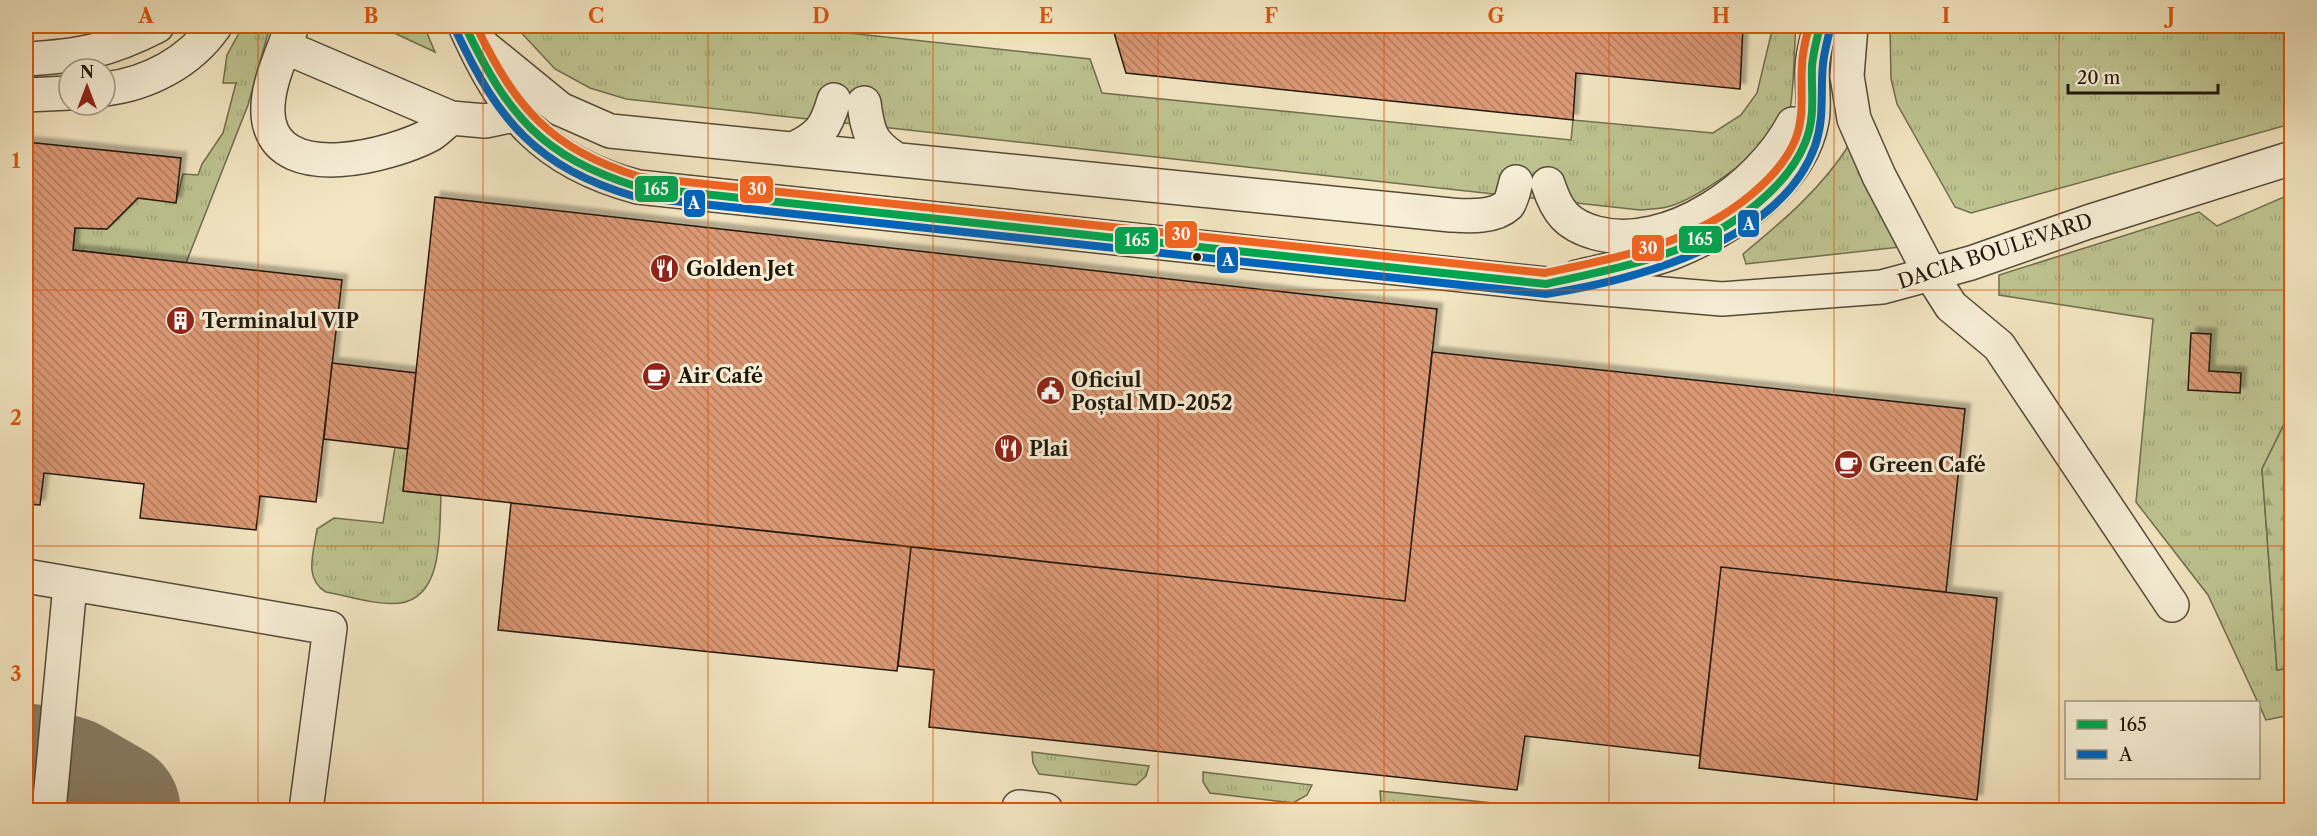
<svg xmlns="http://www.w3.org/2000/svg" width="2317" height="836" viewBox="0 0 2317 836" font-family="'Libre Caslon Text',serif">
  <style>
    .grass { fill: url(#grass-tufts); stroke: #6f6e4e; stroke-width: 1.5 }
    .forest { fill: url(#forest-firs); stroke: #6f6e4e; stroke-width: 1.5 }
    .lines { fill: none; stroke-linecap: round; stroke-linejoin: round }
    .taxiway { stroke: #8a7e66; stroke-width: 135 }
    .building { fill: url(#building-back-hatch); stroke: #20170b; stroke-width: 1.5; filter: url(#shadow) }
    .minor-casing { stroke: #554b39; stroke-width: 36 }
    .minor { stroke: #f7efd7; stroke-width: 33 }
    .bus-1-casing { stroke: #f7efd7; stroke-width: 12 }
    .bus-2-casing { stroke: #f7efd7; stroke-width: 12 }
    .bus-3-casing { stroke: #f7efd7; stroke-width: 12 }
    .bus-1 { stroke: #00a651; stroke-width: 8 }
    .bus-2 { stroke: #0065bd; stroke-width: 8 }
    .bus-3 { stroke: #f26522; stroke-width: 8 }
    .grid { fill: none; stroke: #de560c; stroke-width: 1.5; stroke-opacity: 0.55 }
    .bus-dot { fill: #20170b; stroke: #f7efd7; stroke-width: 2 }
    .labels { text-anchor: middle; stroke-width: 6; stroke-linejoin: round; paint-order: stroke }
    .street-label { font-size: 20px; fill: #20170b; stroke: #f7efd7 }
    .poi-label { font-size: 20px; font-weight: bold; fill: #20170b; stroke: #f7efd7; text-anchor: start }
    .line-badge { stroke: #f7efd7; stroke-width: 2 }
    .badge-label { font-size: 16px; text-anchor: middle; font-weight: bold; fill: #fff }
    .neatline { fill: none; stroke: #de560c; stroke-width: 2 }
    .grid-label { font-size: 20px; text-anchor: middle; font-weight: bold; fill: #de560c }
  </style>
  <defs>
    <pattern id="grass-tufts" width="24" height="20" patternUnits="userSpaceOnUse" patternTransform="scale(1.5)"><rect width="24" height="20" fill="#bec491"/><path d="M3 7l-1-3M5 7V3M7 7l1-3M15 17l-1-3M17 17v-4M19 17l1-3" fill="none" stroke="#a3a87c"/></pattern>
    <pattern id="forest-firs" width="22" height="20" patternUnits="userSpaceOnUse" patternTransform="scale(1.5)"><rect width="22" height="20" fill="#bec491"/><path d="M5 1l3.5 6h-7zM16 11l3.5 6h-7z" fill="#a3a87c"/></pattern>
    <pattern id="building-back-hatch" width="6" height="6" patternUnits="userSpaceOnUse" patternTransform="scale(1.5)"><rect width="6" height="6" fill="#db9875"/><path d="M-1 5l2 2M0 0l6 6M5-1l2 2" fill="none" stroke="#b17b5e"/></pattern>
    <filter id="shadow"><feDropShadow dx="5.5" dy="-5.5" stdDeviation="1.5" flood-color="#0004"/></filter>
  </defs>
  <rect width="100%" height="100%" fill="#f3e6c2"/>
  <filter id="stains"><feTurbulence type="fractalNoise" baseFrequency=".00333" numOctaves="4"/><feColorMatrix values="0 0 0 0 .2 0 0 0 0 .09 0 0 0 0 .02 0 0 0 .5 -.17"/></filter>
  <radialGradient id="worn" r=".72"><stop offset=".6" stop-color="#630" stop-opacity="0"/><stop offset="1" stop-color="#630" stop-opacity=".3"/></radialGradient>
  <path class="grass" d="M243 26H270L248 105 186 263 73 250 75 228 107 229 138 198 176 202 183 174 198 175 202 164 223 133 236 83H223L227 55Z
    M379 26H424L435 52Z
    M515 26H783L1090 59 1102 93 1571 140 1573 120 1713 133 1741 115 1757 93 1773 26H1796C1794 43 1794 100 1789 113 1775 144 1700 199 1667 207 1658 209 1648 209 1640 210L626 99 590 88 555 69Z
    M1890 26H2291V124L1971 213 1955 207 1897 104 1891 79Z
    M1849 145 1910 246 1746 264 1743 254C1783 221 1821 189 1849 145Z
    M2291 194V410L2262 469 2277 670 2291 668V715L2266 720 2208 595 2136 502 2153 319 1999 295V275L2199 212 2217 226Z
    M395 447 408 449 403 491 441 495C439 528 445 597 400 603 377 606 349 596 326 592 303 579 314 552 317 529L334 518 383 523Z
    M1032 752 1149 766 1146 776 1136 785 1039 774 1033 763Z
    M1203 772 1312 785 1307 795 1293 803 1210 793 1203 782Z
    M1380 791 1492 803 1491 810H1387L1381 803Z"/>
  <path class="forest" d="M2291 410V668L2277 670 2262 469Z"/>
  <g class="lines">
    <path class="taxiway" d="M26 771 68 784 113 810"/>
  </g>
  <path class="building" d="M1108 26H1743L1740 89 1576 73 1573 120 1126 73 1112 26Z
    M26 142 181 158 176 203 138 198 107 229 75 228 73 250 342 280 316 502 260 496 256 530 140 518 144 484 44 473 40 505 26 504Z
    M435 197 1437 309 1405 601 403 491Z
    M2191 333 2211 334 2209 371 2241 373 2240 393 2188 390Z
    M1432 352 1965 409 1946 592 1721 567 1700 756 1525 736 1517 790 929 727 934 670 898 666 911 547 1405 601Z
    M332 363 416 373 408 449 324 439Z
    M511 503 911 547 897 671 498 630Z
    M1721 567 1997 598 1977 800 1699 768Z"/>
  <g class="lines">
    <defs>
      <path id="minor" d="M292 26C282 55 263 91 269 122 282 185 392 155 430 135 437 131 444 123 451 118
        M465 26C504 113 543 162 638 187L1546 284 1722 299 1882 287 1971 263 2088 222 2292 158
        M1851 26 1847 76 1854 119 1879 176 1930 273 1951 306 1999 346 2172 605
        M285 47 451 118 485 121 515 115
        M484 47 560 109 610 131 1451 215C1468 216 1494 218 1508 205 1512 200 1514 189 1516 182
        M26 59C80 56 108 51 157 26
        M105 89C148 84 190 62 215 26
        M26 95 69 93
        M864 103C868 132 870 142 894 158
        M793 149C819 137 826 128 834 100
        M1548 184C1557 212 1567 225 1596 233 1669 252 1760 187 1793 124
        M1577 277C1609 269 1644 264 1674 252 1730 229 1800 185 1812 121 1815 104 1812 87 1812 70 1812 55 1817 40 1820 26
        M26 576 330 628 306 810
        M49 810 70 585
        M1019 810V807L1046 810"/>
    </defs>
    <use href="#minor" class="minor-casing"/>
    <use href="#minor" class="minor"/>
    <defs>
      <path id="bus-1" d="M465 26C508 116 541 156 638 187L1546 284C1626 266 1706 253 1768 194 1783 180 1797 163 1805 143 1816 117 1811 93 1812 66 1813 53 1817 39 1820 26"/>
      <path id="bus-2" d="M456 31C499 122 536 167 636 197L1546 294C1635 280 1781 242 1815 146 1825 117 1820 93 1823 64 1824 52 1828 40 1830 28"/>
      <path id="bus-3" d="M476 26C517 110 550 148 640 177L1545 273C1623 256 1701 243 1762 185 1776 172 1789 156 1796 138 1805 113 1800 91 1802 66 1802 52 1806 39 1809 26"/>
    </defs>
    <use href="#bus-1" class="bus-1-casing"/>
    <use href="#bus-2" class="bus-2-casing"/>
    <use href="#bus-3" class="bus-3-casing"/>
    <use href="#bus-1" class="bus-1"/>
    <use href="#bus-2" class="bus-2"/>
    <use href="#bus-3" class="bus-3"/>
  </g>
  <path class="grid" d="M258 26V810M483 26V810M708 26V810M933 26V810M1158 26V810M1384 26V810M1609 26V810M1834 26V810M2059 26V810M26 290H2292M26 546H2292"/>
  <defs>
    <symbol id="restaurant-disc" viewBox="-11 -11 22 22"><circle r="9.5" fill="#8f2418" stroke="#f7efd7"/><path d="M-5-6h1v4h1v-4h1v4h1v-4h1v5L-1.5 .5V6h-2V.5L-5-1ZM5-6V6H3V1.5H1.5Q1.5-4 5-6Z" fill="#fff"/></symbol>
    <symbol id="building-disc" viewBox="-11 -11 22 22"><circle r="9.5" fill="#8f2418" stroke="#f7efd7"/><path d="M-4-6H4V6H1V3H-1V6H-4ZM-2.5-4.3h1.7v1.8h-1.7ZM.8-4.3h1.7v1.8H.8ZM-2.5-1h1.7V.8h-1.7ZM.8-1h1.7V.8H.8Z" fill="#fff"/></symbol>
    <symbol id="cafe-disc" viewBox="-11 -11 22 22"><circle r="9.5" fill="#8f2418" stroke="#f7efd7"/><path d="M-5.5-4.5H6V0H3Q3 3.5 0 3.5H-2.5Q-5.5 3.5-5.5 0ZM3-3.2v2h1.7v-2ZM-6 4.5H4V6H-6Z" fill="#fff"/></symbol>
    <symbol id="civic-disc" viewBox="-11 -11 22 22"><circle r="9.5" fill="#8f2418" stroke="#f7efd7"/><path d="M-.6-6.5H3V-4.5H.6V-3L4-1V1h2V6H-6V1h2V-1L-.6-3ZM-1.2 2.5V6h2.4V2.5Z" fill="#fff"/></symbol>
  </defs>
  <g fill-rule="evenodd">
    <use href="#restaurant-disc" x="648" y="252" width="33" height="33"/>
    <use href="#building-disc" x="164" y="304" width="33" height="33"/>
    <use href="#cafe-disc" x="640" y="360" width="33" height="33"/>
    <use href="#civic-disc" x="1034" y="374" width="33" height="33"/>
    <use href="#restaurant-disc" x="992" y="432" width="33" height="33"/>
    <use href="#cafe-disc" x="1832" y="448" width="33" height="33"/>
  </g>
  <circle class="bus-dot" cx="1197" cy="257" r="5"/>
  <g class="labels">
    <g class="street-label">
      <text transform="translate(1995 251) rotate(-18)" y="7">DACIA BOULEVARD</text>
    </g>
    <g class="poi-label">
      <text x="686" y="276">Golden Jet</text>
      <text x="202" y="328">Terminalul VIP</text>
      <text x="678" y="383">Air Café</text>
      <text x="1071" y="387">Oficiul<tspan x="1071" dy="23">Poștal MD-2052</tspan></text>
      <text x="1029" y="456">Plai</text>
      <text x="1869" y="472">Green Café</text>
    </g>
  </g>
  <g class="line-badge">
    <rect x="634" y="175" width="45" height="28" rx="6" fill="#00a651"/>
    <rect x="739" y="175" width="35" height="29" rx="6" fill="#f26522"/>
    <rect x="683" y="189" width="23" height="29" rx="6" fill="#0065bd"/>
    <rect x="1737" y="209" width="23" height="29" rx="6" fill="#0065bd"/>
    <rect x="1164" y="220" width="34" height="29" rx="6" fill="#f26522"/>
    <rect x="1678" y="225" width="45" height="29" rx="6" fill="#00a651"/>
    <rect x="1114" y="226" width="45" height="29" rx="6" fill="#00a651"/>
    <rect x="1631" y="234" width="34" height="28" rx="6" fill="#f26522"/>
    <rect x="1216" y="246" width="23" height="28" rx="6" fill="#0065bd"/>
  </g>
  <g class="badge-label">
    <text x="656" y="195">165</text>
    <text x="757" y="195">30</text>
    <text x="694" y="209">A</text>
    <text x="1749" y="230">A</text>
    <text x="1181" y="240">30</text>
    <text x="1700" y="245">165</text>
    <text x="1137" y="246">165</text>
    <text x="1648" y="254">30</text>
    <text x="1228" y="266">A</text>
  </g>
  <rect width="2317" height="836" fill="none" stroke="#f3e6c2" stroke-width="66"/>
  <rect x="2065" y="701" width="195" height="78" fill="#f7efd7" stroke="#a19985" stroke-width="1.5"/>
  <rect x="2077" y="720" width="30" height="9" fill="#00a651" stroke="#a19985" stroke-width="1.5"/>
  <text x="2119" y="731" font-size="18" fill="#20170b">165</text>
  <rect x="2077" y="750" width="30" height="9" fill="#0065bd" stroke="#a19985" stroke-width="1.5"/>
  <text x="2119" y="761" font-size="18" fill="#20170b">A</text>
  <g transform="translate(87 87)"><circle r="28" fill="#f7efd7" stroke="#a19985" stroke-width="1.5"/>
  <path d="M0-4.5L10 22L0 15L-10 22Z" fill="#8f2418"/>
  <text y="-9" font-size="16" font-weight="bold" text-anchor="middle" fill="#20170b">N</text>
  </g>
  <path d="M2068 84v9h150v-9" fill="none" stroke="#20170b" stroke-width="3"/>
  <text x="2077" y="84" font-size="18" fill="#20170b" stroke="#f7efd7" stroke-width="4.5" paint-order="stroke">20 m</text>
  <rect x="33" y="33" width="2251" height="770" class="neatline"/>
  <g class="grid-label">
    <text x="146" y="23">A</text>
    <text x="371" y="23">B</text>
    <text x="596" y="23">C</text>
    <text x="821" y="23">D</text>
    <text x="1046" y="23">E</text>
    <text x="1271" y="23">F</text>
    <text x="1496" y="23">G</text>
    <text x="1721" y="23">H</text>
    <text x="1946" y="23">I</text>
    <text x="2171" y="23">J</text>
    <text x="16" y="168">1</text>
    <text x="16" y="425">2</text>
    <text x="16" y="681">3</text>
  </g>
  <rect width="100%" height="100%" filter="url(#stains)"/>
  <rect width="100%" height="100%" fill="url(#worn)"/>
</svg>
